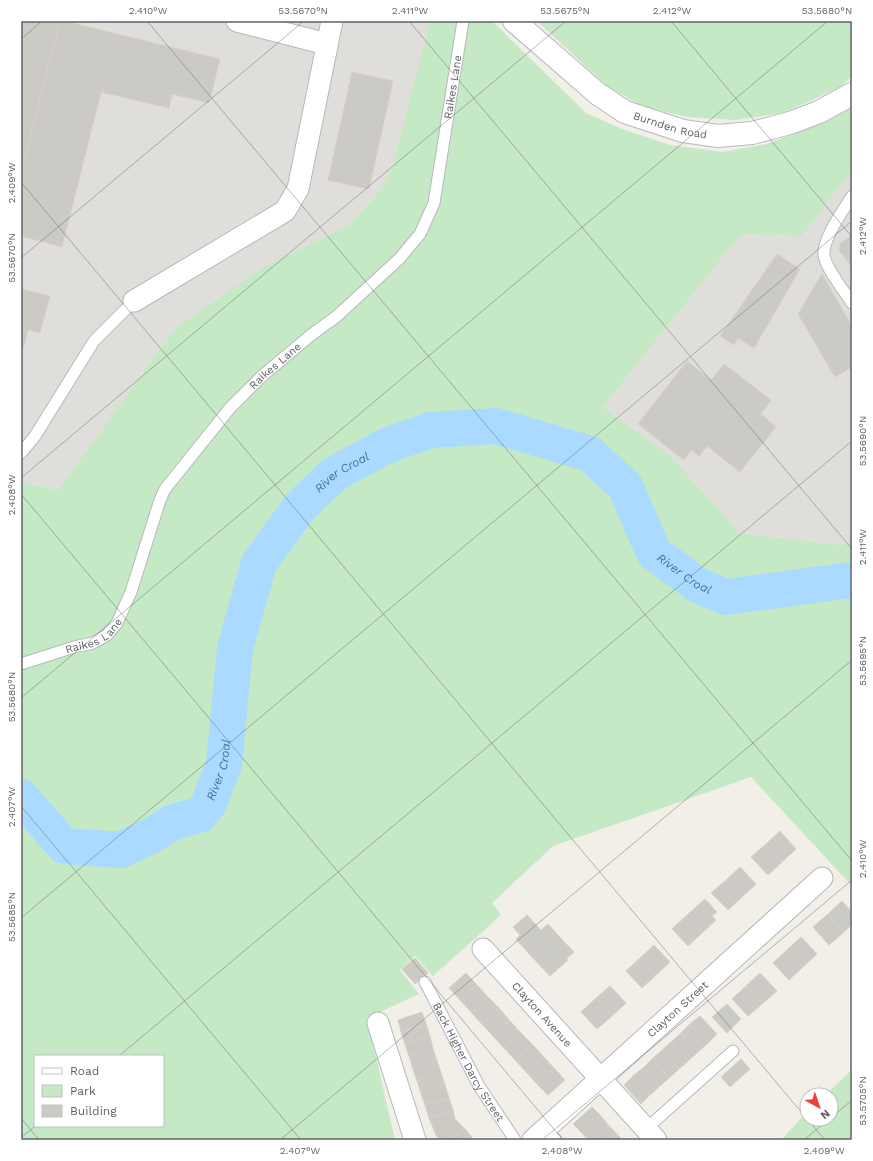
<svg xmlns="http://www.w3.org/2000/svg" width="873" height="1161" viewBox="0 0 873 1161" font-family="'Work Sans',sans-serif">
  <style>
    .industrial { fill: #e0deda }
    .green { fill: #c5e8c5; fill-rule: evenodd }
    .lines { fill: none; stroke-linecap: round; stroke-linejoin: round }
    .river { stroke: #aadaff; stroke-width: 36 }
    .building { fill: #cccac5; stroke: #d6d1c6 }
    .service-casing { stroke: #b5b8bc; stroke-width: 13 }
    .minor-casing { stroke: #b5b8bc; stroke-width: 23 }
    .secondary-casing { stroke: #b6babf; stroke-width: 24 }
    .service { stroke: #fff; stroke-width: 11 }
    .minor { stroke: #fff; stroke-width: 21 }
    .secondary { stroke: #fff; stroke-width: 22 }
    .ticks { fill: none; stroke: #5f6368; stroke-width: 1; stroke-opacity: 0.45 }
    .labels { text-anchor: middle; stroke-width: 3.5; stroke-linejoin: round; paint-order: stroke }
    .street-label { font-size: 11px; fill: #5f6368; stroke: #fff }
    .water-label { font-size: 12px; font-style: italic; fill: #4174aa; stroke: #fff }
    .neatline { fill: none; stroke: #5f6368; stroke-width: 1.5 }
    .ticks-label { font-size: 10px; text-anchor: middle; fill: #5f6368 }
  </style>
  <rect width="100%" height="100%" fill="#f1efe8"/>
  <path class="industrial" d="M21 21H430L392 169 374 198 349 225 265 266 176 327 58 490 21 482Z
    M852 170V542L842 545 739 533 671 456 603 407 741 234 802 236Z"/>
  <path class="green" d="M430 21H492L586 113 622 129 670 145 722 152 767 144 826 121 852 106V170L802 236 741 234 603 407 671 456 739 533 842 545 852 542V886L751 777 553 846 492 903 501 915 433 976 415 956 400 970 419 994 367 1018 395 1140H21V482L58 490 176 327 265 266 349 225 374 198 392 169ZM35 1056H163V1126H35Z
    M537 21H852V76L839 88 782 113 735 120 687 117 642 106 607 86Z
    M852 1070V1140H781L807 1112V1119H831V1095H825Z"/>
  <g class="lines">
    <path class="river" id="s1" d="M21 797 64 846 120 850 151 836 171 823 201 814 208 805 224 764 235 648 259 563 300 507 334 474 388 445 431 430 496 426 590 454 625 486 654 553 698 585 726 597 852 580"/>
  </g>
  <path class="building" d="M21 21H60L21 173Z
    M60 21H64L220 59 209 103 172 94 169 108 101 92 62 247 21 236V173Z
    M352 72 393 81 369 189 328 180Z
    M852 235V267L839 250 841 243Z
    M777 254 800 269 754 348 738 338 734 345 720 336Z
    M822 274 852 326V367L835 377 798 314Z
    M21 289 50 296 40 333 28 330 21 357Z
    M687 361 711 380 724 364 771 400 761 414 776 427 740 472 707 446 699 456 691 450 684 460 638 424Z
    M780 831 796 849 782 862 766 844Z
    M766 844 782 862 768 875 751 857Z
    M740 867 756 884 742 897 726 880Z
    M726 880 742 897 728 910 711 893Z
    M705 899 717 912 712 916 716 920 702 933 686 916Z
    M842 901 852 912V924L844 932 828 914Z
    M828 914 844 932 829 945 813 927Z
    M527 915 541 930 548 924 555 932 530 955 516 939 520 935 513 927Z
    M686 916 702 933 688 946 672 929Z
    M555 932 574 952 566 959 568 960 550 976 530 955Z
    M801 937 817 954 803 967 787 950Z
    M654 945 670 962 656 975 640 958Z
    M787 950 803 967 789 980 773 963Z
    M415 958 428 973 415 984 402 969Z
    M640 958 656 975 642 988 626 971Z
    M466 973 477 985 460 1000 449 988Z
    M760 973 777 991 762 1004 746 986Z
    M477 985 488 997 471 1012 460 1000Z
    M610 986 626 1003 612 1016 596 998Z
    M746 986 762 1004 748 1016 732 999Z
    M488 997 499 1008 482 1024 471 1012Z
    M596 998 612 1016 597 1029 581 1012Z
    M727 1004 741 1019 727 1033 712 1017Z
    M499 1008 510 1021 493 1036 482 1024Z
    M422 1012 426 1024 401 1032 398 1020Z
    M700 1016 717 1034 708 1043 690 1024Z
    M510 1021 521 1033 504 1048 493 1036Z
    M426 1024 430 1036 405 1044 401 1032Z
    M690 1024 708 1043 698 1052 681 1033Z
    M521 1033 532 1044 515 1060 504 1048Z
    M681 1033 698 1052 688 1061 671 1042Z
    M430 1036 433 1049 409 1056 405 1044Z
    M671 1042 688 1061 679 1069 662 1050Z
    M532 1044 543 1056 526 1072 515 1060Z
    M433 1049 437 1061 413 1069 409 1056Z
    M662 1050 679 1069 669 1078 652 1059Z
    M543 1056 554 1068 537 1084 526 1072Z
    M652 1059 669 1078 660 1086 643 1068Z
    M741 1059 750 1069 730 1087 721 1077Z
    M437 1061 441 1073 417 1081 413 1069Z
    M554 1068 565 1080 548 1095 537 1084Z
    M643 1068 660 1086 650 1095 633 1076Z
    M441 1073 445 1085 421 1093 417 1081Z
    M633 1076 650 1095 641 1104 624 1085Z
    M445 1085 449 1098 425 1105 421 1093Z
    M449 1098 453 1110 429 1118 425 1105Z
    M592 1107 601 1116 582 1133 573 1124Z
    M453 1110 455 1119 436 1135 429 1118Z
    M601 1116 609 1126 593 1140H588L582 1133Z
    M455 1119 464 1128 450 1140H440L436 1135Z
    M609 1126 618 1135 612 1140H593Z
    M464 1128 472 1137 469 1140H450Z
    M618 1135 622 1140H612Z"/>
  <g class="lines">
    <defs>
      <g id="service">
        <path d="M852 196C843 211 825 235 824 252 822 264 845 292 852 303"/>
        <path d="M21 453 35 436 94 341 134 301"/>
        <path id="s2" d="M21 664 74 647 93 643 107 635 117 623 131 592 160 500 165 489 230 408 262 376 311 335 337 316 399 259 420 234 434 203 463 21"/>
        <path id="s3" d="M425 982 479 1086 515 1140"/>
        <path d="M546 1128 556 1140"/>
        <path d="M646 1129 733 1051"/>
      </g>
      <g id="minor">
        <path d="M237 21 327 44"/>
        <path d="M134 301 285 211 298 189 332 21"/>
        <path id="s4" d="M483 949 656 1140"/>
        <path d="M378 1023 415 1140"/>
        <path id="s5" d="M533 1140 822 878"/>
      </g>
      <g id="secondary">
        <path id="s6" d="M514 21 598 94 625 112 683 131 718 136 752 133 790 123 819 112 852 94"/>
      </g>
    </defs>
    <use href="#service" class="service-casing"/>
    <use href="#minor" class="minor-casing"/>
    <use href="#secondary" class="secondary-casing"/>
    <use href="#service" class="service"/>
    <use href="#minor" class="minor"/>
    <use href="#secondary" class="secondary"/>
  </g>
  <path class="ticks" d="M147 21 852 861M409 21 852 549M671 21 852 237M21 39 42 21M21 182 807 1119M21 258 304 21M21 478 566 21M21 494 563 1140M21 698 828 21M21 806 301 1140M21 918 852 221M119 1056 852 441M21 1118 39 1140M831 1118 852 1100M807 1119 825 1140M21 1138 35 1126M280 1140 852 660M542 1140 852 880M804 1140 829 1119"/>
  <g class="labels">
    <g class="street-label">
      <text dy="4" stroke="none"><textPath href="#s2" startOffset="763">Raikes Lane</textPath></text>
      <text dy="4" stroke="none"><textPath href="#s6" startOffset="191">Burnden Road</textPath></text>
      <text dy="4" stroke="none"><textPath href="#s2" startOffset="415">Raikes Lane</textPath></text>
      <text dy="4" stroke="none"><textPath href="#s2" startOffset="79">Raikes Lane</textPath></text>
      <text dy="4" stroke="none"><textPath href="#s5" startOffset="195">Clayton Street</textPath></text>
      <text dy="4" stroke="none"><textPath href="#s4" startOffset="88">Clayton Avenue</textPath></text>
      <text dy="4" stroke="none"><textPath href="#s3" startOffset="91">Back Higher Darcy Street</textPath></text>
    </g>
    <g class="water-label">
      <text dy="4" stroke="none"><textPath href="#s1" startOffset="595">River Croal</textPath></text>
      <text dy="4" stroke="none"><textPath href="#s1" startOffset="1015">River Croal</textPath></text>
      <text dy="4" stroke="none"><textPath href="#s1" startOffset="259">River Croal</textPath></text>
    </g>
  </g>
  <rect width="873" height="1161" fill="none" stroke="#ffffff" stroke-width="44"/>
  <rect x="34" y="1055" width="130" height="72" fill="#ffffff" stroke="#bfc1c3"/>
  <rect x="42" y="1068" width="20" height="6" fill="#ffffff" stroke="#bfc1c3"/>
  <text x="70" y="1075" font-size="12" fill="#5f6368">Road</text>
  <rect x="42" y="1085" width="20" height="12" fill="#c5e8c5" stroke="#bfc1c3"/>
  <text x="70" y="1095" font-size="12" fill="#5f6368">Park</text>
  <rect x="42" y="1105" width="20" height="12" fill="#cccac5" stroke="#bfc1c3"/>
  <text x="70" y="1115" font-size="12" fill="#5f6368">Building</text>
  <g transform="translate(819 1107) rotate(140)"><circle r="19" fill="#ffffff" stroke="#bfc1c3"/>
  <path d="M0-3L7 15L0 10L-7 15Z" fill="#ea4335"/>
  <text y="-6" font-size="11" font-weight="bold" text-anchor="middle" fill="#5f6368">N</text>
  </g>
  <rect x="22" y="22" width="829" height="1117" class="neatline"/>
  <g class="ticks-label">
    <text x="148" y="14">2.410°W</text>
    <text x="303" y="14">53.5670°N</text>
    <text x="410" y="14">2.411°W</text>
    <text x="565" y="14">53.5675°N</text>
    <text x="672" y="14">2.412°W</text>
    <text x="827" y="14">53.5680°N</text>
    <text transform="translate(11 183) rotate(-90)" y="4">2.409°W</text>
    <text transform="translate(862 236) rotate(-90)" y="4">2.412°W</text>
    <text transform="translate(11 258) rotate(-90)" y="4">53.5670°N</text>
    <text transform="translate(862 441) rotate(-90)" y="4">53.5690°N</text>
    <text transform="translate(11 495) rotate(-90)" y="4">2.408°W</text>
    <text transform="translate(862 547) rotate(-90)" y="4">2.411°W</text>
    <text transform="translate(862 661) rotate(-90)" y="4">53.5695°N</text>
    <text transform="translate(11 697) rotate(-90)" y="4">53.5680°N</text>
    <text transform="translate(11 807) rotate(-90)" y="4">2.407°W</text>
    <text transform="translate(862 859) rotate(-90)" y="4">2.410°W</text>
    <text transform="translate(11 917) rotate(-90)" y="4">53.5685°N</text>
    <text transform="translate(862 1101) rotate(-90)" y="4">53.5705°N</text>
    <text x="300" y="1154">2.407°W</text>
    <text x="562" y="1154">2.408°W</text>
    <text x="824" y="1154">2.409°W</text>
  </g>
</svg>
